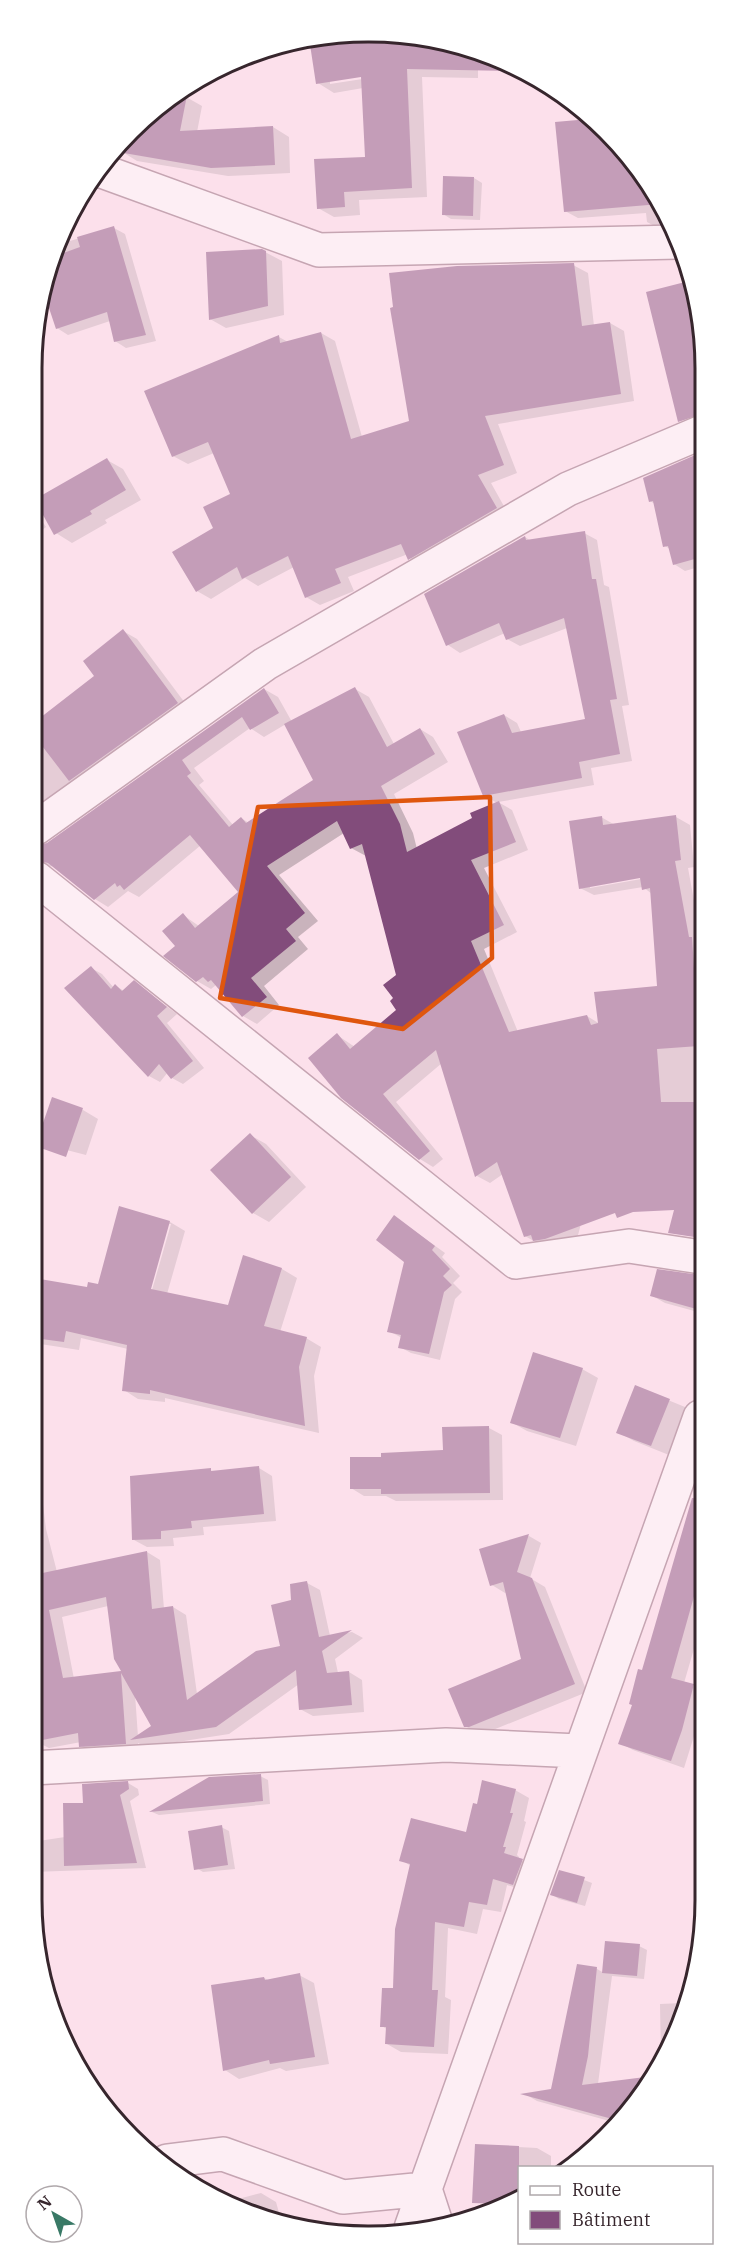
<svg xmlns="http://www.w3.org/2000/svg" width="737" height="2268" viewBox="0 0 737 2268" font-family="'IBM Plex Serif',serif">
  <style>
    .shadow { fill: #0003; fill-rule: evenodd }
    .building { fill: #824c7b; fill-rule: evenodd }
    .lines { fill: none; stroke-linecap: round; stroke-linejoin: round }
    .minor-casing { stroke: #855e6e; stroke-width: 36 }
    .minor { stroke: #fff; stroke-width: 33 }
    .marked { fill: none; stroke: #df560e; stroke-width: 4.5; stroke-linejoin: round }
    .rim { fill: none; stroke: #37262d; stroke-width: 3 }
  </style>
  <rect width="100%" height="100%" fill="#fce0eb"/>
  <path class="shadow" d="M311 38H435L478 55V78L422 77 427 197 359 200 360 215 334 217 318 208 366 158 363 88 334 93 318 83ZM368 75 369 78 330 84V81Z
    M175 95 186 97 202 106 197 132 273 127 289 137 290 173 228 176 137 161 121 151 122 148Z
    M576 109 622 146 671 220 673 227 660 229 647 222 646 213 578 218 565 211 577 122Z
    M474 178 482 183 480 220 451 219 443 214Z
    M114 228 125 234 156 341 126 348 115 341 110 321 68 335 57 328 44 288 63 243Z
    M265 252 282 261 284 315 226 328 210 319Z
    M573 265 588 273 594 326 610 323 624 331 634 401 498 424 517 473 491 483 510 517 424 567 410 558 408 554 348 577 354 591 320 605 306 597 294 567 258 586 245 578 211 599 197 591 215 528 232 494 214 453 188 464 173 456 279 337 288 342 321 333 335 341 362 437 411 422Z
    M702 454V566L685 571 674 564 670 549 665 546 655 504 650 501 644 478Z
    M107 460 123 469 141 500 105 520 107 523 72 543 56 533Z
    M37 513 46 527 37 534Z
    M584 533 597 540 604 585 609 587 629 705 622 706 632 761 591 768 594 785 498 802 512 810 528 850 484 868 517 932 484 949 518 1032 587 1016 600 1024 658 987 652 894 643 887 594 895 580 888 601 817 615 825 676 817 690 825 694 867 688 868 701 939V1215L590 1189 577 1239 539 1244 525 1236 503 1174 490 1183 477 1176 442 1063 396 1102 443 1159 433 1167 420 1159 337 1035 355 1047 398 1011 395 999 397 976 366 856 351 848 344 833 279 875 318 921 298 937 308 949 264 986 279 1005 257 1024 243 1016 219 987 216 985 211 989 197 981 177 946 183 915 199 926 241 893 201 845 139 897 128 891 108 907 95 899 53 866 43 868 36 873V848L48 845 264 689 278 697 292 722 355 689 369 697 394 744 420 729 433 737 448 762 394 794 413 833 417 849 474 819 497 803 484 795 504 715 517 723 521 732 587 720 567 628 520 646 507 639 505 633 460 653 448 645 425 595 525 537 531 541ZM286 724 315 780 249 823 241 818 233 825 199 785 204 781 194 768 250 728 264 737ZM647 875V878L590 888V885Z
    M123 631 137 639 191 711 36 823V723L96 677Z
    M36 898 44 907 36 913Z
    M91 968 102 974 114 988 116 986 124 991 134 982 177 1014 167 1023 204 1068 183 1084 172 1078 168 1072 160 1082 149 1076Z
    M53 1099 83 1110 98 1119 86 1155 55 1147Z
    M250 1135 266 1144 306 1187 269 1222 253 1213Z
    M120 1208 170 1222 185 1231 167 1294 229 1307 244 1257 282 1269 297 1278 280 1332 306 1338 321 1347 314 1376 319 1433 165 1398V1402L138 1399 124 1390 128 1349 81 1338 79 1350 34 1343V1280L89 1288 99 1286ZM168 1224H171L150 1297 147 1296Z
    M395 1217 445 1253 442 1257 460 1276 453 1283 462 1292 455 1299 440 1360 411 1353 400 1347 402 1338 389 1331 406 1261Z
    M698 1277H700V1325L695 1322 698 1312 665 1303 651 1295Z
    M582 1369 598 1378 576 1446 527 1431 511 1422Z
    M636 1387 685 1407 700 1415 684 1461 634 1441 618 1432Z
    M489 1428 502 1435 503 1500 396 1501 386 1496H364L351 1488 382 1459 444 1452Z
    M259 1468 272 1476 276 1521 203 1527 204 1535 173 1538 174 1546 147 1547 134 1540 210 1470 214 1472Z
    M33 1483 41 1488 46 1529 57 1572 147 1552 160 1560 164 1609 173 1607 186 1615 197 1694 281 1647 293 1602 307 1583 320 1590 330 1636 352 1632 363 1638 335 1659 338 1673 349 1672 362 1680 364 1712 313 1716 300 1709 299 1684 229 1734 145 1747 138 1743 139 1751 94 1753 81 1746V1742L49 1748 35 1741 32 1724ZM108 1606 123 1672 74 1679 62 1617ZM135 1694 153 1726 138 1737Z
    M700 1489V1628L684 1683 700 1689 699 1720 684 1768 633 1750 620 1743 643 1672 696 1490Z
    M529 1536 541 1543 530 1578 545 1587 587 1692 483 1734H479L465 1726 522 1660 507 1592 505 1593 492 1585 481 1550Z
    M260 1776 268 1780 270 1804 159 1815 152 1812 210 1778Z
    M128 1783 138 1789 139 1795 130 1801 146 1868 32 1872V1842L65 1837 84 1805Z
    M515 1790 529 1798 524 1821 526 1822 517 1855 519 1857V1859L536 1868 527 1891 507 1885 501 1912 483 1909 477 1934 448 1928 445 1997 451 2000 448 2054 401 2052 387 2044 388 2030 382 2026 394 1990 411 1866 401 1860 467 1834 478 1805Z
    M221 1827 229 1831 235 1869 203 1872 195 1867Z
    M560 1871 592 1883 585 1906 559 1899 551 1894Z
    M639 1946 647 1950 644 1979 612 1976 598 2084 653 2077 649 2086 613 2122 537 2101 525 2094 553 2091 578 1966 597 1969 604 1973Z
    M299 1975 314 1983 329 2064 286 2071 280 2068 239 2079 225 2070 264 1978 268 1980Z
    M683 2003 661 2056 660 2004Z
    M480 2145 537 2148 551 2156V2168H520V2196L486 2211Z
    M261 2193 276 2202 281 2220 223 2203Z"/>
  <path class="building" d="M309 38H435L511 67 510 71 407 69 412 188 344 192 345 207 317 209 314 159 365 157 361 77 316 84Z
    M189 85 180 131 273 126 275 165 211 168 118 152 182 88Z
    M589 119 622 146 660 204 564 212 555 122Z
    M443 176 474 177 473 216 442 215Z
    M114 226 146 335 114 342 107 312 56 329 43 290 58 255 80 247 77 237Z
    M262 249 266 251 268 306 209 320 206 252Z
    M574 263 582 326 610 322 621 394 485 416 504 465 478 475 497 508 408 560 401 544 335 569 341 583 305 598 288 556 242 579 237 567 196 592 172 552 213 528 203 507 230 494 208 442 172 457 144 391 279 335 280 343 321 332 351 439 409 421 390 308 393 307 389 273 457 266Z
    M689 281 703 324 702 414 678 422 646 292Z
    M702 452V557L673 565 668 546 663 547 653 501 649 502 643 478Z
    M107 458 126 490 90 511 92 514 54 535 37 504V498Z
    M585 531 592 579H596L617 699 610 700 620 754 579 762 582 778 483 796 457 732 504 714 512 733 585 719 564 618 506 640 499 623 446 646 424 594 525 536 526 540Z
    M123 629 178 703 69 781 36 738V721L94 676 83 661Z
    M355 687 387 747 420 728 435 754 381 786 400 824 407 852 472 818 470 813 499 801 516 842 471 860 504 925 471 941 509 1032 587 1015 591 1025 598 1023 594 992 657 986 650 888 642 890 640 878 579 889 569 821 602 816 603 825 676 815 681 860 675 861 689 937H692L699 1046 657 1049 661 1102H699L701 1238 668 1233 674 1210 633 1212 617 1218 615 1213 545 1239 533 1241 531 1235 524 1237 497 1162 475 1177 436 1050 383 1094 430 1151 419 1160 341 1098 308 1058 337 1033 350 1049 396 1010 390 1001 393 998 383 985 396 975 362 844 350 849 337 821 267 866 305 913 286 929 296 941 251 978 267 997 242 1017 211 980 208 982 203 977 196 982 163 956 175 946 162 931 183 913 195 928 238 892 190 835 124 890 120 885 117 887 115 883 94 900 48 863 36 860V846L47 843 264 688 279 713 250 730 242 717 182 760 191 773 187 776 229 827 241 817 246 823 313 780 284 724Z
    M91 966 111 989 115 984 122 991 134 980 167 1007 157 1016 193 1061 171 1079 159 1064 148 1077 64 988Z
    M52 1097 83 1108 66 1157 35 1146Z
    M250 1133 291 1177 252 1214 210 1170Z
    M119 1206 170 1221 151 1289 228 1305 243 1255 282 1268 264 1326 307 1337 299 1367 305 1426 150 1390V1394L122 1391 127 1345 66 1331 64 1342 34 1338V1278L87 1287 88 1282 98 1284Z
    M394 1215 435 1246 432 1250 450 1269 443 1276 452 1285 444 1292 429 1354 398 1348 401 1335 387 1332 404 1262 376 1240Z
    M657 1269 700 1275V1310L650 1296Z
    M533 1352 583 1368 560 1438 510 1423Z
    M635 1385 670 1399 651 1446 616 1433Z
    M489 1426 490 1493 381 1494V1489H350V1457H381V1453L443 1450 442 1427Z
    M259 1466 264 1514 191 1521 192 1528 161 1531V1539L132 1540 130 1476 211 1468V1471Z
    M692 1498 700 1499V1575L671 1678 694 1684 682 1730 671 1761 618 1744 632 1705 629 1704 638 1669 642 1670Z
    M529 1534 517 1572 532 1578 575 1684 469 1727H464L448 1689 521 1659 503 1582 490 1586 479 1549Z
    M147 1551 152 1609 173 1606 187 1700 256 1651 280 1646 271 1605 291 1600 290 1584 307 1581 319 1637 352 1630 322 1651 327 1673 349 1671 352 1705 299 1710 296 1670 216 1727 130 1740 151 1726 121 1673 126 1744 79 1747 78 1733 32 1742 33 1575ZM106 1597 114 1659 121 1671 63 1678 49 1610Z
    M261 1774 263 1801 149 1812 209 1777Z
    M482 1780 516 1789 510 1813H513L503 1847H506L504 1853 523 1859 513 1885 493 1879 487 1905 469 1902 464 1927 435 1922 432 1990H438L434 2047 385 2044 386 2027H380L382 1988H393L395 1929 410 1864 399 1861 411 1818 466 1832 473 1803 477 1804Z
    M128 1781 129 1789 120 1795 137 1863 64 1866 63 1803H83L82 1784Z
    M222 1825 228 1865 194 1870 188 1831Z
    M559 1870 585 1877 577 1903 550 1895Z
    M605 1941 640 1944 637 1976 602 1973Z
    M577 1964 597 1967 588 2056 582 2085 653 2076 649 2086 616 2120 520 2094 551 2089Z
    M300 1973 315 2057 270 2064 269 2060 223 2071 211 1985 264 1977 265 1980Z
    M475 2144 519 2146V2196L502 2204 472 2203Z"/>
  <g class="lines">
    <defs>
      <path id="minor" d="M99 170 319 250 678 242
        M36 828 265 664 568 489 702 432
        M36 878 516 1262 629 1246 701 1257
        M32 1768 446 1745 579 1751
        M167 2161 223 2154 343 2197 425 2189 437 2226
        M411 2228 700 1417"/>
    </defs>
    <use href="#minor" class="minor-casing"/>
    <use href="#minor" class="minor"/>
  </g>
  <path d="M0 0H737V2268H0ZM490 797 492 958 403 1029 220 998 258 807Z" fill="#fce0eb" fill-opacity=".55" fill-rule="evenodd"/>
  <path class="marked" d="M490 797 492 958 403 1029 220 998 258 807Z"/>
  <path d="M0 0H737V2268H0ZM368 42H369A326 326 0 0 1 695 368V1900A326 326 0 0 1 369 2226H368A326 326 0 0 1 42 1900V368A326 326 0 0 1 368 42Z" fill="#fff" fill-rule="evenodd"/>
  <path class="rim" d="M368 42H369A326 326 0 0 1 695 368V1900A326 326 0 0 1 369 2226H368A326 326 0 0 1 42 1900V368A326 326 0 0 1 368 42Z"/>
  <rect x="518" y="2166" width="195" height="78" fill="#ffffff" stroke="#afa8ab" stroke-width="1.5"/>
  <rect x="530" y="2186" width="30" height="9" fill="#ffffff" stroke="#afa8ab" stroke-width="1.5"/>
  <text x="572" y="2196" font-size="18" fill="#37262d">Route</text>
  <rect x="530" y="2211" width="30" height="18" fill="#824c7b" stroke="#afa8ab" stroke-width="1.5"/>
  <text x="572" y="2226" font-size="18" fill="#37262d">Bâtiment</text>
  <g transform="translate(54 2214) rotate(320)"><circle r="28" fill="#ffffff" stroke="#afa8ab" stroke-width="1.5"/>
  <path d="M0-4.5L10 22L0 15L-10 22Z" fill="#397966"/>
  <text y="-9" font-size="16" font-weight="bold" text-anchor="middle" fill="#37262d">N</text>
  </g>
</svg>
